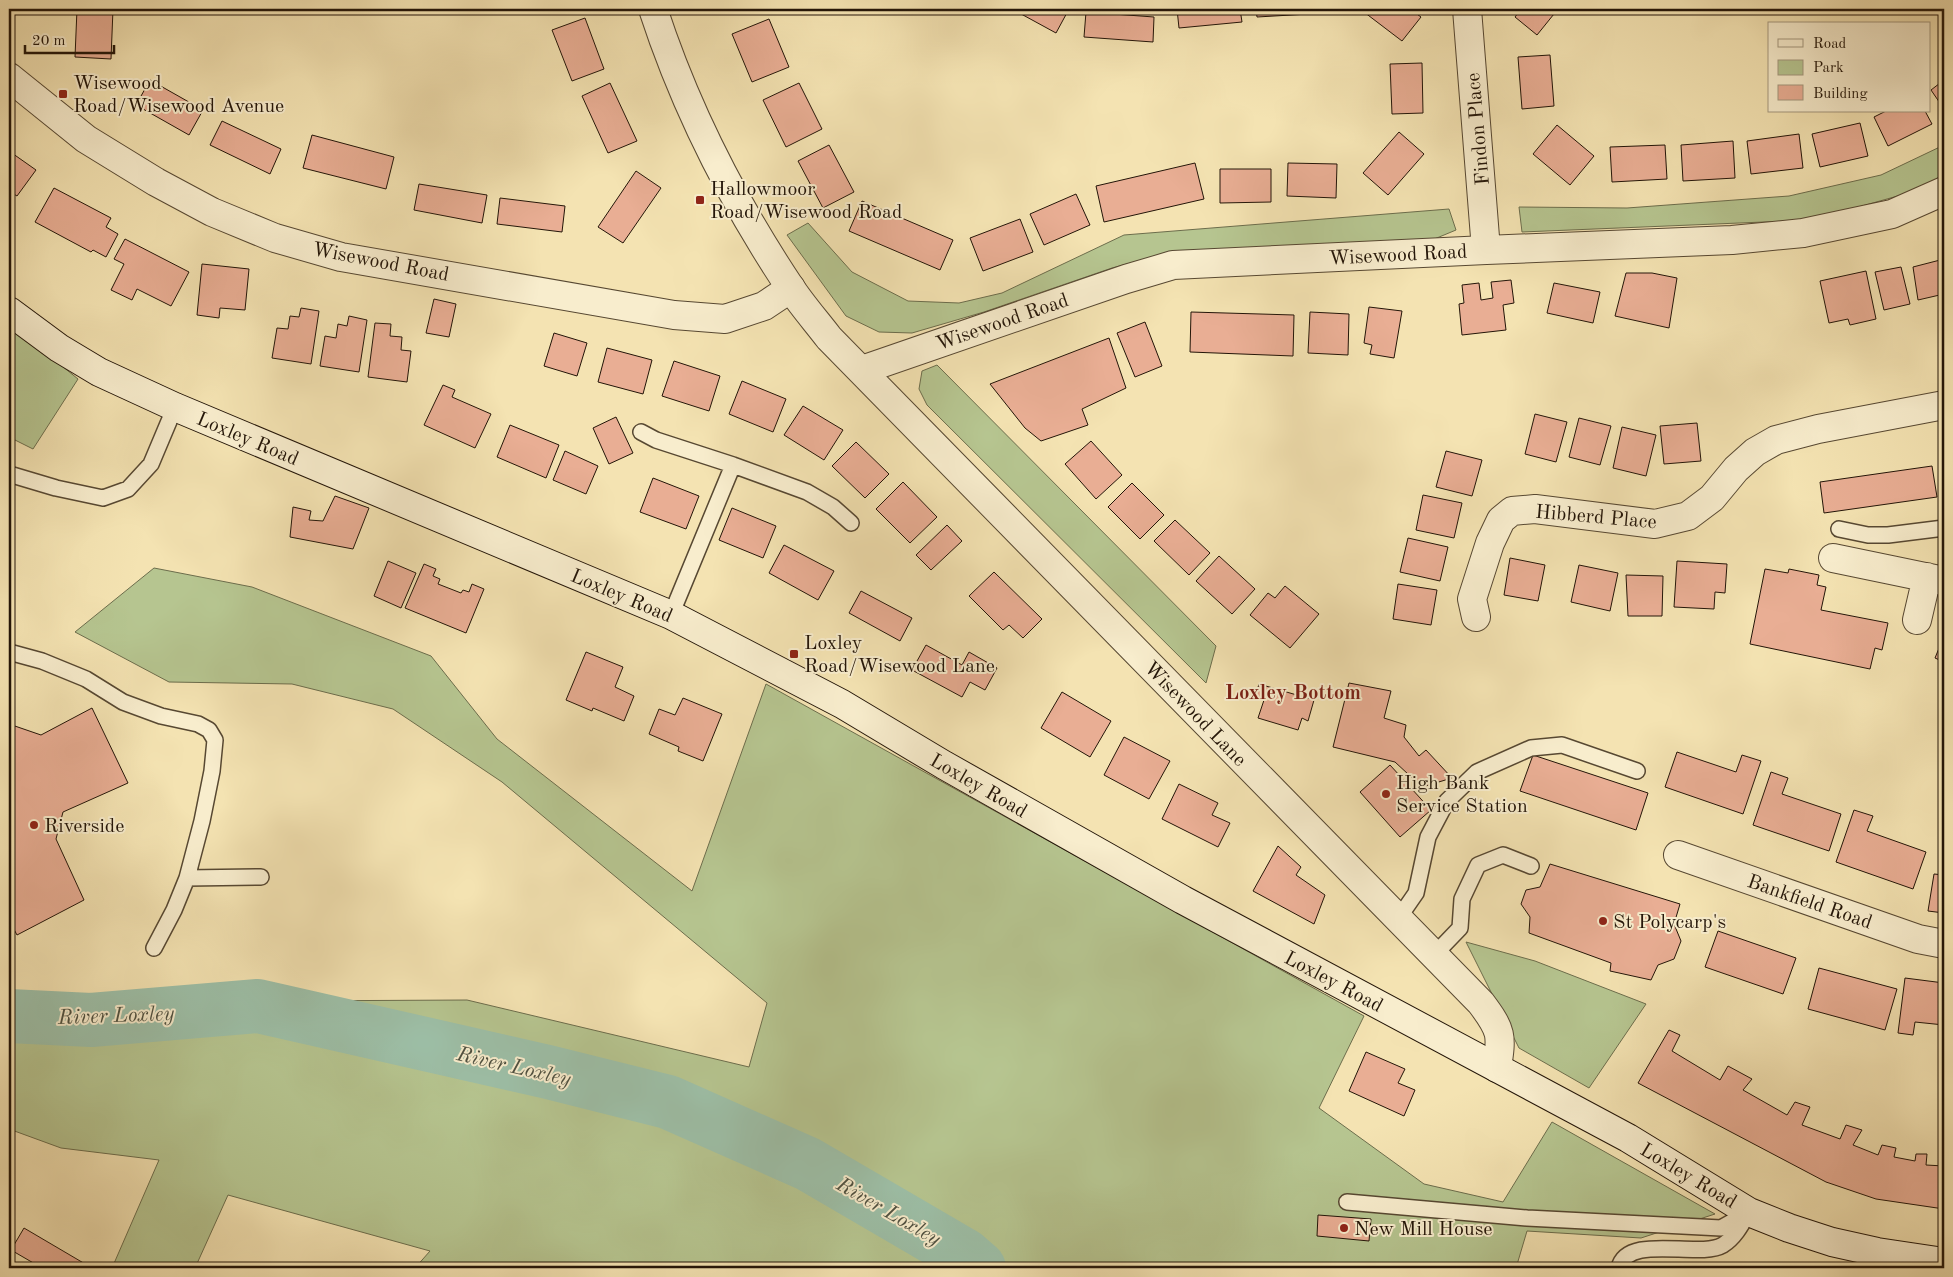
<svg xmlns="http://www.w3.org/2000/svg" width="1953" height="1277" viewBox="0 0 1953 1277" font-family="'Old Standard TT',serif">
  <style>
    .green { fill: #b6c590; stroke: #6c6d4c }
    .lines { fill: none; stroke-linecap: round; stroke-linejoin: round }
    .river { stroke: #9dbfa7; stroke-width: 54 }
    .building { fill: #e9ae94; stroke: #231508 }
    .service-casing { stroke: #574832; stroke-width: 18 }
    .minor-casing { stroke: #574832; stroke-width: 30 }
    .tertiary-casing { stroke: #574832; stroke-width: 30 }
    .secondary-casing { stroke: #231508; stroke-width: 30 }
    .service { stroke: #f8edcd; stroke-width: 15 }
    .minor { stroke: #f8edcd; stroke-width: 28 }
    .tertiary { stroke: #f8edcd; stroke-width: 28 }
    .secondary { stroke: #f8edcd; stroke-width: 28 }
    .poi-dot { fill: #8f2418; stroke: #f8edcd; stroke-width: 2 }
    .labels { text-anchor: middle; stroke-width: 4; stroke-linejoin: round; paint-order: stroke }
    .poi-label { font-size: 20px; fill: #231508; stroke: #f8edcd; text-anchor: start }
    .street-label { font-size: 20px; fill: #231508; stroke: #f8edcd }
    .neighbourhood-label { font-size: 21px; font-weight: bold; fill: #7a1f14; stroke: #f8edcd }
    .water-label { font-size: 21px; font-style: italic; fill: #4e5040; stroke: #f8edcd }
  </style>
  <rect width="100%" height="100%" fill="#f4e3b2"/>
  <filter id="stains"><feTurbulence type="fractalNoise" baseFrequency=".004" numOctaves="4"/><feColorMatrix values="0 0 0 0 .2 0 0 0 0 .09 0 0 0 0 .02 0 0 0 .5 -.17"/></filter>
  <radialGradient id="worn" r=".72"><stop offset=".6" stop-color="#630" stop-opacity="0"/><stop offset="1" stop-color="#630" stop-opacity=".3"/></radialGradient>
  <path class="green" d="M1944 145V175L1912 192 1812 220 1522 232 1519 207 1627 208 1789 196 1881 175Z
    M1449 209 1456 230 1432 240 1164 254 1112 268 984 312 912 333 879 332 846 316 787 235 808 223 852 272 908 301 959 303 1002 293 1124 235Z
    M9 323 78 379 33 449 9 437Z
    M937 365 1216 646 1206 683 927 405 919 389 922 371Z
    M154 568 252 587 431 656 497 739 692 891 766 684 1364 1016 1319 1108 1424 1184 1503 1202 1552 1122 1715 1214 1641 1238 1527 1231 1516 1268H415L430 1251 228 1195 195 1268H112L159 1160 61 1148 9 1129V1004L73 1024 177 1021 271 1001 467 1000 749 1067 767 1003 502 782 393 709 292 684 169 682 75 632Z
    M1466 942 1535 961 1646 1004 1589 1088 1519 1048Z"/>
  <g class="lines">
    <path class="river" d="M9 1016 91 1020 258 1006 548 1072 668 1102 808 1164 964 1255 979 1268"/>
  </g>
  <path class="building" d="M77 9H113L111 59 75 57Z
    M1012 9H1069L1056 33Z
    M1177 9H1240L1242 22 1179 28Z
    M1256 9H1325L1326 13 1257 17Z
    M1360 9H1410L1421 17 1402 41Z
    M1521 9H1558L1537 35 1515 17Z
    M1086 12 1154 17 1153 42 1084 37Z
    M585 18 604 69 572 81 552 30Z
    M769 19 789 67 752 82 732 34Z
    M1550 55 1554 106 1522 109 1518 57Z
    M1422 63 1423 113 1392 114 1390 64Z
    M150 80 203 110 189 135 136 105Z
    M1944 80V109L1931 90Z
    M610 83 637 141 608 153 582 96Z
    M799 83 822 129 786 147 763 100Z
    M1886 111H1925L1932 124 1888 146 1874 117Z
    M222 121 281 149 270 174 210 145Z
    M1860 123 1868 156 1820 167 1812 134Z
    M1557 125 1594 156 1570 185 1533 154Z
    M1399 132 1424 154 1388 195 1363 173Z
    M1799 134 1803 168 1751 174 1747 141Z
    M312 135 394 157 386 189 303 168Z
    M1733 141 1735 178 1683 181 1681 145Z
    M829 145 854 192 823 208 798 161Z
    M1665 145 1667 179 1612 182 1610 147Z
    M9 151 36 170 17 196 9 191Z
    M1195 163 1204 199 1104 222 1096 186Z
    M1288 163 1337 164 1336 198 1287 196Z
    M1220 169H1271V202L1220 203Z
    M636 171 661 188 623 243 598 227Z
    M419 184 487 195 482 223 414 210Z
    M54 188 111 218 106 227 118 234 106 257 93 250 91 252 35 222Z
    M1076 194 1090 225 1044 245 1030 214Z
    M500 198 565 206 562 232 497 224Z
    M862 201 953 240 940 270 849 231Z
    M1020 219 1033 252 983 271 970 238Z
    M125 239 189 272 171 306 137 289 132 300 111 290 124 264 114 259Z
    M1944 259V294L1918 300 1913 267Z
    M202 264 249 269 245 310 220 308 219 318 197 315Z
    M1901 267 1910 304 1884 310 1875 272Z
    M1866 271 1876 319 1850 325 1848 319 1829 323 1820 281Z
    M1626 273H1652L1677 278 1669 328 1615 316Z
    M1511 280 1514 303 1503 305 1506 330 1462 335 1459 304 1464 303 1462 285 1479 283 1481 300 1493 298 1491 282Z
    M1554 283 1600 292 1593 323 1547 313Z
    M434 299 456 304 449 337 426 333Z
    M1369 307 1402 311 1394 358 1370 354 1372 345 1364 343Z
    M301 308 319 311 311 364 272 358 277 328 288 329 290 316 299 317Z
    M1191 312 1294 315 1293 356 1190 352Z
    M1310 312 1349 314 1348 355 1308 353Z
    M349 316 367 320 359 372 320 366 325 336 336 338 338 324 347 326Z
    M1145 322 1162 366 1135 377 1117 333Z
    M375 323 391 324 390 336 402 337 401 350 411 351 407 382 368 377Z
    M554 333 587 343 577 376 544 366Z
    M1109 338 1126 388 1082 409 1088 425 1041 441 1025 428 990 384Z
    M607 348 652 360 643 394 598 382Z
    M674 361 720 376 709 411 662 396Z
    M742 381 786 399 773 432 729 414Z
    M443 385 455 390 452 397 491 414 475 448 424 425Z
    M803 406 843 430 824 460 784 435Z
    M1535 414 1567 422 1556 462 1525 454Z
    M616 417 633 453 609 464 593 428Z
    M1579 418 1611 426 1600 465 1569 457Z
    M1697 423 1701 461 1664 464 1660 426Z
    M510 425 559 445 546 478 497 457Z
    M1622 427 1656 435 1646 476 1613 468Z
    M1091 441 1122 475 1096 499 1065 464Z
    M856 442 889 474 865 498 832 466Z
    M565 451 598 466 586 494 553 480Z
    M1446 451 1482 460 1472 496 1436 487Z
    M1932 466 1937 497 1824 513 1820 482Z
    M653 478 699 496 686 529 640 512Z
    M903 482 937 517 910 543 876 509Z
    M1132 483 1164 515 1140 539 1108 507Z
    M1423 495 1462 503 1454 538 1416 530Z
    M335 496 369 508 353 549 290 537 293 507 311 511 309 520 323 521Z
    M732 508 776 526 763 558 719 540Z
    M1175 520 1210 553 1189 575 1154 541Z
    M947 525 962 541 931 570 916 555Z
    M1408 538 1448 547 1440 581 1400 572Z
    M784 545 834 571 818 600 769 573Z
    M1219 556 1255 589 1232 614 1196 581Z
    M1510 558 1545 565 1538 601 1504 595Z
    M388 561 416 573 401 608 374 596Z
    M1677 561 1727 564 1725 593 1715 592 1714 609 1674 607Z
    M424 564 436 569 433 576 440 579 438 584 461 593 463 590 469 592 472 584 484 589 466 633 405 608Z
    M1579 565 1618 573 1610 611 1571 602Z
    M1765 569 1788 573 1789 569 1819 575 1817 585 1826 587 1821 610 1888 623 1882 650 1875 648 1870 669 1750 644Z
    M994 572 1042 619 1023 638 1009 625 1003 630 969 596Z
    M1626 575 1663 576 1662 616H1628Z
    M1398 584 1437 590 1431 625 1393 619Z
    M1285 586 1319 614 1290 648 1250 615 1268 593 1275 598Z
    M861 591 912 618 900 641 849 613Z
    M1944 636V662L1935 658Z
    M926 645 962 665 969 652 997 668 985 690 970 682 962 697 912 670Z
    M586 652 623 667 615 687 634 696 624 721 593 708 592 711 566 700Z
    M1349 683 1391 691 1384 718 1406 725 1404 737 1419 756 1426 750 1452 778 1422 787 1395 762 1333 747Z
    M1259 684 1314 700 1308 721 1302 718 1298 730 1258 718 1264 700 1255 697Z
    M1062 692 1111 721 1090 757 1041 728Z
    M683 698 722 714 703 761 678 751 679 747 649 734 659 709 675 715Z
    M92 708 128 783 63 812 56 839 84 900 17 935 9 920V724L41 735Z
    M1124 737 1170 761 1149 799 1104 775Z
    M1677 752 1736 772 1742 755 1761 761 1743 814 1665 787Z
    M1533 755 1648 793 1636 830 1520 791Z
    M1390 765 1431 810 1400 837 1360 792Z
    M1771 772 1788 778 1782 794 1841 814 1829 851 1753 825Z
    M1179 784 1218 803 1212 815 1230 823 1218 847 1162 819Z
    M1854 810 1873 816 1867 831 1926 852 1913 889 1836 862Z
    M1278 846 1301 867 1296 875 1325 895 1314 924 1253 891Z
    M1550 864 1680 904 1674 924 1681 941 1674 959 1658 965 1651 980 1610 971 1611 963 1529 933 1530 917 1521 904 1526 890 1540 887Z
    M1934 874 1944 875V913L1928 911Z
    M1718 931 1796 958 1783 994 1705 967Z
    M1819 968 1897 989 1885 1030 1808 1009Z
    M1905 978 1944 983V1025L1915 1022 1913 1035 1898 1033Z
    M1669 1030 1680 1035 1672 1051 1720 1080 1728 1066 1752 1079 1743 1090 1787 1115 1795 1102 1810 1107 1802 1125 1840 1139 1846 1125 1862 1130 1853 1145 1878 1155 1882 1145 1896 1148 1894 1157 1915 1161 1916 1154H1927L1926 1165 1944 1166V1209L1876 1199 1826 1182 1638 1083Z
    M1366 1052 1405 1069 1398 1083 1415 1090 1404 1116 1349 1091Z
    M1318 1215 1371 1219 1369 1241 1317 1236Z
    M24 1228 92 1268H42L11 1250Z"/>
  <g class="lines">
    <defs>
      <path id="service" d="M641 432 656 440 733 465 807 492 833 507 851 523
        M9 474 56 488 103 498 128 489 151 464 175 407
        M1839 529 1868 535H1888L1944 528
        M671 615 733 465
        M9 652 42 661 86 679 123 702 161 716 198 724 209 730 215 740 212 771 202 821 187 878 174 910 154 948
        M187 878 261 877
        M1398 919 1416 893 1428 837 1447 801 1477 772 1531 748 1562 745 1637 771
        M1434 955 1460 928 1462 899 1478 865 1503 855 1531 866
        M1347 1202 1527 1218 1721 1228 1749 1212
        M1619 1268C1627 1233 1699 1259 1723 1245 1734 1238 1741 1226 1747 1215"/>
      <path id="minor" d="M1467 9 1486 250
        M9 77 86 139 156 182 212 212 275 238 341 257 674 315 725 319 764 306 791 288
        M862 370 1126 279 1173 265 1486 250 1732 240 1803 233 1892 214 1944 191
        M1833 558 1944 581
        M1476 617 1472 599 1490 543 1501 520 1512 511 1535 509 1655 524 1688 516 1712 498 1736 469 1755 452 1776 440 1818 429 1944 405
        M1917 620 1927 577
        M1678 855 1918 939 1944 944"/>
      <path id="tertiary" d="M653 9C685 107 732 200 790 287 801 304 816 321 829 338L1481 1003C1502 1031 1502 1035 1497 1068"/>
      <path id="secondary" d="M9 311 59 348 99 372 175 407 671 615 842 704 944 765 1183 900 1628 1138 1749 1212 1789 1228 1832 1242 1877 1252 1944 1262"/>
    </defs>
    <use href="#service" class="service-casing"/>
    <use href="#minor" class="minor-casing"/>
    <use href="#tertiary" class="tertiary-casing"/>
    <use href="#secondary" class="secondary-casing"/>
    <use href="#service" class="service"/>
    <use href="#minor" class="minor"/>
    <use href="#tertiary" class="tertiary"/>
    <use href="#secondary" class="secondary"/>
  </g>
  <g class="poi-dot">
    <rect x="58" y="89" width="10" height="10" rx="2.5"/>
    <rect x="695" y="195" width="10" height="10" rx="2.5"/>
    <rect x="789" y="649" width="10" height="10" rx="2.5"/>
    <circle cx="1386" cy="794" r="5"/>
    <circle cx="34" cy="825" r="5"/>
    <circle cx="1603" cy="921" r="5"/>
    <circle cx="1344" cy="1228" r="5"/>
  </g>
  <g class="labels">
    <g class="poi-label">
      <text x="73" y="89">Wisewood<tspan x="73" dy="23">Road/Wisewood Avenue</tspan></text>
      <text x="710" y="195">Hallowmoor<tspan x="710" dy="23">Road/Wisewood Road</tspan></text>
      <text x="804" y="649">Loxley<tspan x="804" dy="23">Road/Wisewood Lane</tspan></text>
      <text x="1396" y="789">High Bank<tspan x="1396" dy="23">Service Station</tspan></text>
      <text x="44" y="832">Riverside</text>
      <text x="1613" y="928">St Polycarp's</text>
      <text x="1354" y="1235">New Mill House</text>
    </g>
    <g class="street-label">
      <text transform="translate(1477 129) rotate(-95)" y="7">Findon Place</text>
      <text transform="translate(1398 254) rotate(-3)" y="7">Wisewood Road</text>
      <text transform="translate(381 261) rotate(11)" y="7">Wisewood Road</text>
      <text transform="translate(1002 321) rotate(-19)" y="7">Wisewood Road</text>
      <text transform="translate(248 438) rotate(23)" y="7">Loxley Road</text>
      <text transform="translate(1596 516) rotate(5)" y="7">Hibberd Place</text>
      <text transform="translate(622 595) rotate(23)" y="7">Loxley Road</text>
      <text transform="translate(1196 713) rotate(46)" y="7">Wisewood Lane</text>
      <text transform="translate(979 785) rotate(30)" y="7">Loxley Road</text>
      <text transform="translate(1810 901) rotate(19)" y="7">Bankfield Road</text>
      <text transform="translate(1334 981) rotate(28)" y="7">Loxley Road</text>
      <text transform="translate(1689 1175) rotate(31)" y="7">Loxley Road</text>
    </g>
    <g class="neighbourhood-label">
      <text x="1293" y="699">Loxley Bottom</text>
    </g>
    <g class="water-label">
      <text transform="translate(116 1015) rotate(-2)" y="7">River Loxley</text>
      <text transform="translate(514 1066) rotate(13)" y="7">River Loxley</text>
      <text transform="translate(889 1211) rotate(30)" y="7">River Loxley</text>
    </g>
  </g>
  <rect width="1953" height="1277" fill="none" stroke="#f4e3b2" stroke-width="30"/>
  <rect x="10" y="10" width="1933" height="1257" fill="none" stroke="#231508" stroke-width="2.5"/>
  <rect x="15" y="15" width="1923" height="1247" fill="none" stroke="#231508"/>
  <rect x="1768" y="22" width="162" height="90" fill="#f8edcd" stroke="#a3977e"/>
  <rect x="1778" y="39" width="25" height="8" fill="#f8edcd" stroke="#a3977e"/>
  <text x="1813" y="48" font-size="15" fill="#231508">Road</text>
  <rect x="1778" y="60" width="25" height="15" fill="#b6c590" stroke="#a3977e"/>
  <text x="1813" y="72" font-size="15" fill="#231508">Park</text>
  <rect x="1778" y="85" width="25" height="15" fill="#e9ae94" stroke="#a3977e"/>
  <text x="1813" y="98" font-size="15" fill="#231508">Building</text>
  <path d="M25 45v8h89v-8" fill="none" stroke="#231508" stroke-width="2.5"/>
  <text x="32" y="45" font-size="15" fill="#231508" stroke="#f8edcd" stroke-width="4" paint-order="stroke">20 m</text>
  <rect width="100%" height="100%" filter="url(#stains)"/>
  <rect width="100%" height="100%" fill="url(#worn)"/>
</svg>
